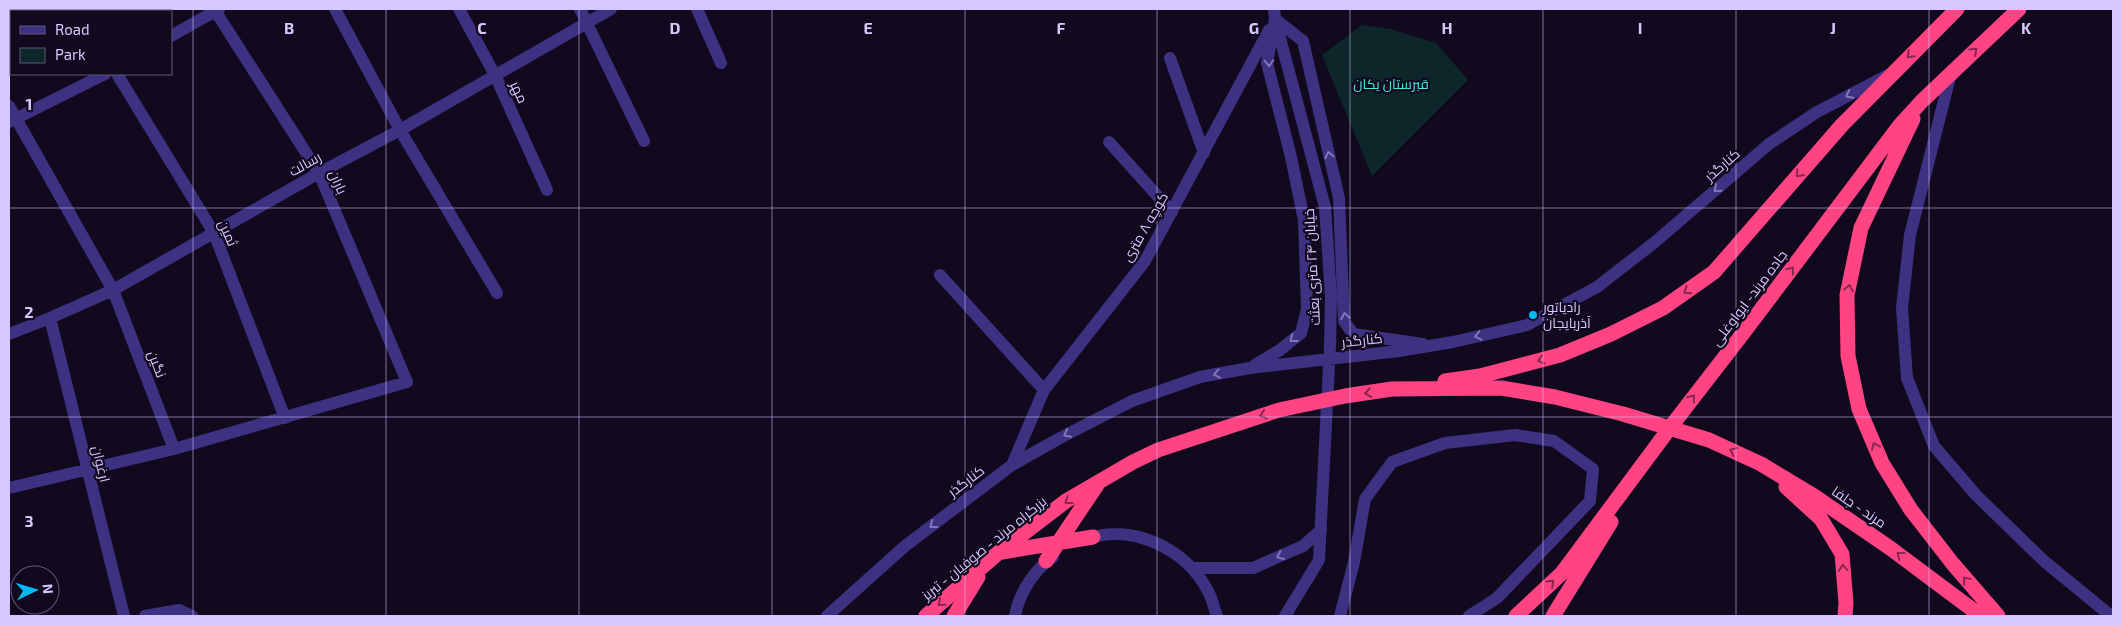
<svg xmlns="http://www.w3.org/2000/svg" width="2122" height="625" viewBox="0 0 2122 625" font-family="'Exo 2',Cairo,sans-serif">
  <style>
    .green { fill: #0d2629 }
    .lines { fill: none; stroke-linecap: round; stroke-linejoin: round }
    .minor { stroke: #3f3182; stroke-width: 12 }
    .highway { stroke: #ff4383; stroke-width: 15 }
    .oneway { stroke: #882651 }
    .oneway2 { stroke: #8375ba }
    .grid { fill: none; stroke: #d6c8ff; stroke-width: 1; stroke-opacity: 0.55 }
    .poi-dot { fill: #00b9f3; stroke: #110a1f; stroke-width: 2 }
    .labels { text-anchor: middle; stroke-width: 4.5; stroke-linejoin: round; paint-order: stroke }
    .park-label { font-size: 14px; fill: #4ae9d7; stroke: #110a1f }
    .street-label { font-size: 14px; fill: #d6c8ff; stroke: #110a1f }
    .poi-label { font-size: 14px; fill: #d6c8ff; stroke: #110a1f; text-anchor: start }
    .grid-label { font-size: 16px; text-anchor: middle; font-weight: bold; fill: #d6c8ff; stroke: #110a1f; stroke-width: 4.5; stroke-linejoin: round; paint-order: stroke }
  </style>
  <rect width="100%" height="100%" fill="#110a1f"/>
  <path class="green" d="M1362 25 1390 29 1436 43 1468 80 1372 176 1322 55Z"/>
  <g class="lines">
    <path class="minor" d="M335 9 400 130 497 293
      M459 9 495 75 547 190
      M580 9 644 141
      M697 9 721 63
      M1274 9 1275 19 1325 207 1331 297 1330 346 1319 560 1285 616
      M171 36 219 9
      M1170 58 1204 153
      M1951 73 1910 235 1902 308 1907 378 1934 446 1976 495 2044 561 2111 616
      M117 74 214 233 285 418
      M9 106 113 290 174 449
      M9 122 105 74
      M1109 142 1172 212
      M940 275 1044 390
      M50 318 124 616
      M9 334 50 318 113 290 319 173 400 130 611 9
      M1255 365 1280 350 1301 333 1307 309 1304 220 1291 157 1267 63 1275 19 1303 41 1339 198 1344 321 1353 334 1423 344
      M1012 465 1044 390 1145 261 1269 30
      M9 488 174 449 407 382 319 173 214 9
      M1086 539C1131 523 1186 548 1208 591 1212 598 1214 608 1217 616
      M1192 568H1253L1303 546 1321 530
      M145 616 179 610 192 616
      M827 616 905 546 1012 465 1060 438 1132 401 1200 377 1250 368 1399 351 1453 342 1527 325 1597 287 1655 242 1769 144 1817 112 1888 75
      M1015 616C1019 593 1034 570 1053 557
      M1340 616 1354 562 1365 499 1392 462 1445 443 1515 435 1554 441 1593 469 1590 501 1497 598 1469 616"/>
    <path class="highway" d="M1913 119 1861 228 1847 295 1848 356 1859 409 1882 463 1911 510 1953 564 1998 616
      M1445 381 1480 376 1560 355 1611 334 1663 308 1714 272 1842 125 1957 9
      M1786 487 1821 519 1842 554 1846 603 1845 616
      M1002 552 1093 537
      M1046 561 1097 485
      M926 616 998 553 1066 501 1133 462 1158 450 1279 410 1345 396 1392 389 1501 388 1555 397 1623 414 1709 440 1761 464 1814 496 1890 548 1981 616
      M954 616 978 577
      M1516 616 1562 573 1669 429 1744 332 1900 125 1922 101 2019 9
      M1553 616 1611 522"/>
  </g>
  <defs><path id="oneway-chevron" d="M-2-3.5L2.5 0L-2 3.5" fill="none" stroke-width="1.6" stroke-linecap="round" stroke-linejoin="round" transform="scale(1.25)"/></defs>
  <g class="oneway">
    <use href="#oneway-chevron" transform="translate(1974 51) rotate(-43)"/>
    <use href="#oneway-chevron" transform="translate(1910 55) rotate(135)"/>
    <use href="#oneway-chevron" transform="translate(1799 174) rotate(131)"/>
    <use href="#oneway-chevron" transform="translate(1791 270) rotate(-53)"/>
    <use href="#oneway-chevron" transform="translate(1849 288) rotate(-79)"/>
    <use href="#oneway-chevron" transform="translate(1687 291) rotate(145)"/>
    <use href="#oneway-chevron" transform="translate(1541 360) rotate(165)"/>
    <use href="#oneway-chevron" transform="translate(1368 393) rotate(171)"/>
    <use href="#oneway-chevron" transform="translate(1692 398) rotate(-52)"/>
    <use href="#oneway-chevron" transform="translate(1263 415) rotate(162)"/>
    <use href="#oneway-chevron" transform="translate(1875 446) rotate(-113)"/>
    <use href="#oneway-chevron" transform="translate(1733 451) rotate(-155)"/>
    <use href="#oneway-chevron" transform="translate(1068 501) rotate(146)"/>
    <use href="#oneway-chevron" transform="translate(1900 555) rotate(-143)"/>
    <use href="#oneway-chevron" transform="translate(1843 568) rotate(-95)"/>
    <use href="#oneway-chevron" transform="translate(1966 580) rotate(-130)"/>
    <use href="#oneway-chevron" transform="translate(1551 583) rotate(-43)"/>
    <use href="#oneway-chevron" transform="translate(941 603) rotate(139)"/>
  </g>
  <g class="oneway2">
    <use href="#oneway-chevron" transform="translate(1269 63) rotate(88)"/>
    <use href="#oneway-chevron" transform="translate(1849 95) rotate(153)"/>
    <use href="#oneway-chevron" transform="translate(1329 155) rotate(-103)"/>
    <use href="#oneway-chevron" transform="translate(1717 189) rotate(139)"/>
    <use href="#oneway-chevron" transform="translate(1345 316) rotate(-100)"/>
    <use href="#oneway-chevron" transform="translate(1478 336) rotate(167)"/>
    <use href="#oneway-chevron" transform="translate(1293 339) rotate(142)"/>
    <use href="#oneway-chevron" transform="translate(1217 374) rotate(169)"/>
    <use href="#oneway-chevron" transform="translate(1067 434) rotate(153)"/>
    <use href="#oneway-chevron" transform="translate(933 525) rotate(143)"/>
    <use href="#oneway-chevron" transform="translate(1280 556) rotate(156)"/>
  </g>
  <path class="grid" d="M193 9V616M386 9V616M579 9V616M772 9V616M965 9V616M1157 9V616M1350 9V616M1543 9V616M1736 9V616M1929 9V616M9 208H2113M9 417H2113"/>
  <circle class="poi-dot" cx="1533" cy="315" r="5"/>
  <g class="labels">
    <g class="park-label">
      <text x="1391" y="89">قبرستان یکان</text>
    </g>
    <g class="street-label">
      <text transform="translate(519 92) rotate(65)" y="5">مهر</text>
      <text transform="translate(305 164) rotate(-29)" y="5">رسالت</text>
      <text transform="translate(1722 165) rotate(-41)" y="5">کنارگذر</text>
      <text transform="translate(338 182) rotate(66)" y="5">باران</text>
      <text transform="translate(1145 227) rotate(-60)" y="5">کوچه ۸ متری</text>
      <text transform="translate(228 233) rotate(65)" y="5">ثمین</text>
      <text transform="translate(1312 267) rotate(-93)" y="5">خیابان ۲۴ متری بعثت</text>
      <text transform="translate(1749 298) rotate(-53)" y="5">جاده مرند- ایواوغلی</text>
      <text transform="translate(1362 340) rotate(-6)" y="5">کنارگذر</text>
      <text transform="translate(157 364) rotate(69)" y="5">نگین</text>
      <text transform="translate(101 464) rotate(76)" y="5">ارغوان</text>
      <text transform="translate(966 481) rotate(-37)" y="5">کنارگذر</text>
      <text transform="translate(1859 507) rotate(34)" y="5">مرند - جلفا</text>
      <text transform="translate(984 548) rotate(-39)" y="5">بزرگراه مرند - صوفیان - تبریز</text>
    </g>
    <g class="poi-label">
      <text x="1543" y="312">رادیاتور<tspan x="1543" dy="16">آذربایجان</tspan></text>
    </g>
  </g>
  <g class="grid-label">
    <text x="289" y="34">B</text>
    <text x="482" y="34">C</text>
    <text x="675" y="34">D</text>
    <text x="868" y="34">E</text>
    <text x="1061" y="34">F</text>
    <text x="1254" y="34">G</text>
    <text x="1447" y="34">H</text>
    <text x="1640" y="34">I</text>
    <text x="1833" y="34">J</text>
    <text x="2026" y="34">K</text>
    <text x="29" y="110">1</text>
    <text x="29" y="318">2</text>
    <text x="29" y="527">3</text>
  </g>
  <rect width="2122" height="625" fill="none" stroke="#d6c8ff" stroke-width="20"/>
  <rect x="10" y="10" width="162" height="65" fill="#110a1f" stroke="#605679"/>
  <rect x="20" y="26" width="25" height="8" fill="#3f3182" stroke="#605679"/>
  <text x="55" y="35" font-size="15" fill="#d6c8ff">Road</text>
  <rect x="20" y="48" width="25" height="15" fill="#0d2629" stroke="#605679"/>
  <text x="55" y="60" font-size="15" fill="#d6c8ff">Park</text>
  <g transform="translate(35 590) rotate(85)"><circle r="24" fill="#110a1f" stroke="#605679"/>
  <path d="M0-4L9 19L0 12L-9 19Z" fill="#00b9f3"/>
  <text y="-8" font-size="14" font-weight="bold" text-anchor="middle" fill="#d6c8ff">N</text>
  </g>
</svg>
